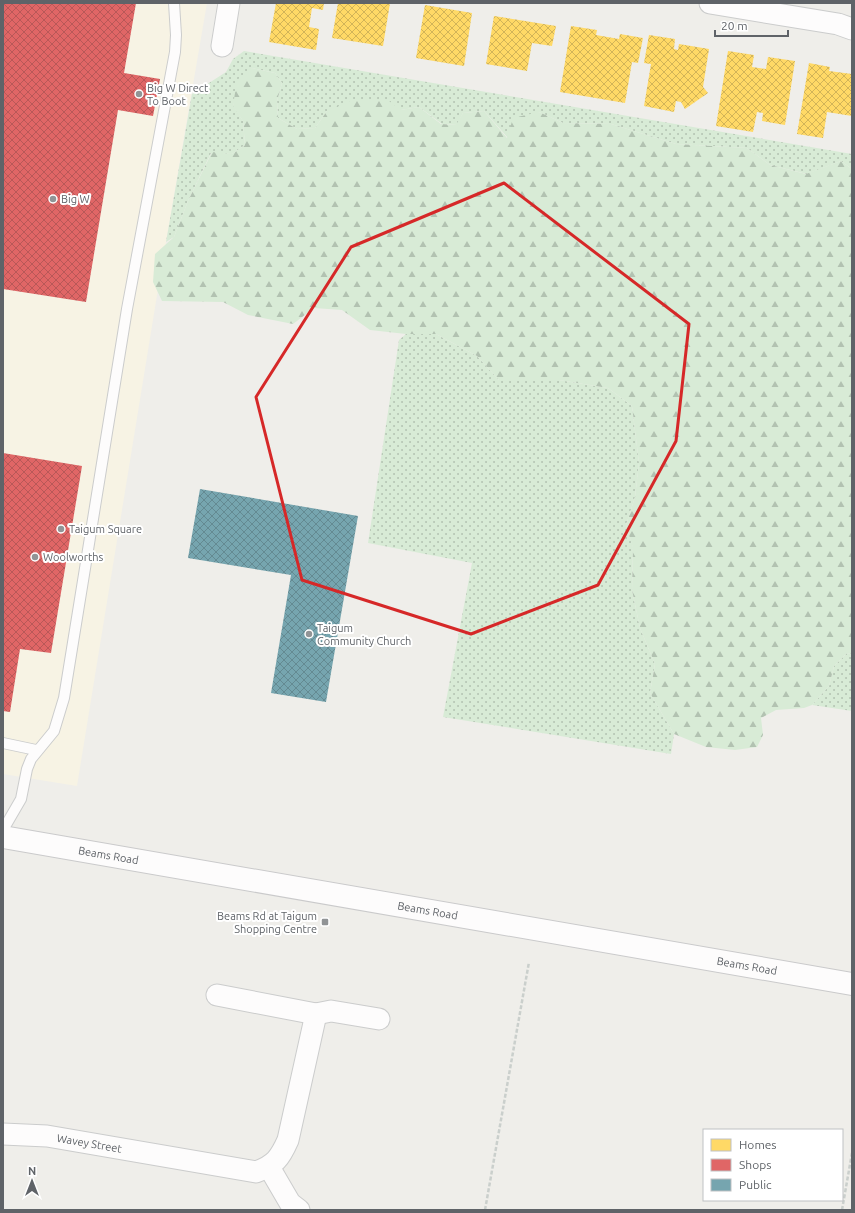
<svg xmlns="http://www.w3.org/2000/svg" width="855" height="1213" viewBox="0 0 855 1213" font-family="Ubuntu,sans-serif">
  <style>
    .commercial { fill: #f7f3e4 }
    .grass { fill: url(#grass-dots) }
    .forest { fill: url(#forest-firs) }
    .homes { fill: url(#homes-cross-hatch) }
    .shops { fill: url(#shops-cross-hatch) }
    .public { fill: url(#public-cross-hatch) }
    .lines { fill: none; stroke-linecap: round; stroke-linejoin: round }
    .lane-casing { stroke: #cbcccc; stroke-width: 12 }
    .street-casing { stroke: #cbcccc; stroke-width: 23 }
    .secondary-casing { stroke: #cacacb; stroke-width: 24 }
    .path { stroke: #cacfcc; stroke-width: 2.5; stroke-dasharray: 4 2; stroke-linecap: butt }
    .lane { stroke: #fdfcfc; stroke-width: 10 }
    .street { stroke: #fdfcfc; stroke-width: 21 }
    .secondary { stroke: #fdfcfc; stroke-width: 22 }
    .marked { fill: none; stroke: #d62828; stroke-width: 3; stroke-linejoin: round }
    .poi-dot { fill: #919496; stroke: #fff; stroke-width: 1.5 }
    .labels { text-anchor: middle; stroke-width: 4; stroke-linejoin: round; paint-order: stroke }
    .poi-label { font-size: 11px; fill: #5f6368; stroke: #fff; text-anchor: start }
    .street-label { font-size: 11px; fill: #5f6368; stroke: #fff }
  </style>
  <defs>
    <pattern id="grass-dots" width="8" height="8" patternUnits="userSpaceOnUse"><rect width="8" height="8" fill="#d8ebd6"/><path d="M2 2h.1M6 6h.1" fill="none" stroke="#b2c2b1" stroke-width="1.8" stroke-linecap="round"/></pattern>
    <pattern id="forest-firs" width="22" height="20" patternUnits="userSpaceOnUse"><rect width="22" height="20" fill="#d8ebd6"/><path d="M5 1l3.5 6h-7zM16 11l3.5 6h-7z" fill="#b2c2b1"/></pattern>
    <pattern id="homes-cross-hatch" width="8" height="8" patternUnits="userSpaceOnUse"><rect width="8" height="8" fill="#ffd966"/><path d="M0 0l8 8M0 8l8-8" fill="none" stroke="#d2b458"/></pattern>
    <pattern id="shops-cross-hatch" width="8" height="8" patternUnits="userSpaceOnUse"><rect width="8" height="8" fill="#e06666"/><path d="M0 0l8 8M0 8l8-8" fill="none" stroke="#b95858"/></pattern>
    <pattern id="public-cross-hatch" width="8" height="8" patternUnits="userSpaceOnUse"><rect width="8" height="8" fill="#76a5af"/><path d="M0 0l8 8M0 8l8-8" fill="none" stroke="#648a92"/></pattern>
  </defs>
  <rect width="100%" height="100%" fill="#efeeea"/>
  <path class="commercial" d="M3 3H207L159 283 77 786 3 774Z"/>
  <path class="grass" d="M244 51 852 154V169L841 161 807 174 770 165 747 148 676 144 611 124 563 123 539 112 508 138 484 111 463 113 457 125 442 124 419 107 401 110 327 111 315 128 297 129 278 118 277 101 282 83 275 73 252 68 233 105 243 121 245 145 232 154 211 153 188 201 174 237 166 242 192 94 226 72 233 59Z
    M406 334H436L477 356 499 380H559L608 388 632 406 639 463 635 497 626 525 633 547 632 590 640 628 655 664 650 693 674 734 671 754 443 717 472 563 368 543 399 340Z
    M847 653 852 654V711L812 705 829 686 834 666Z"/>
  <path class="forest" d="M252 68 275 73 282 83 277 101 278 118 297 129 315 128 327 111 352 100 389 101 401 110 419 107 441 124 456 125 463 113 484 111 507 138 513 118 539 112 563 123 611 124 676 144 747 148 770 165 806 174 841 161 852 169V654L847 653 834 666 829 686 812 705 804 708 776 710 761 718 763 735 757 747 735 750 706 747 674 734 650 693 655 664 640 628 632 590 633 548 626 525 635 497 639 463 632 406 608 388 559 380H499L477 356 436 334H406L370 330 342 310 314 308 293 324 248 315 223 302 162 301 153 282 155 254 174 237 188 201 212 152 232 154 245 145 243 121 233 106 237 80Z"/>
  <path class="homes" d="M276 3H324L323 10 312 8 309 27 319 29 316 50 269 42Z
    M338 3H390L383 46 332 38Z
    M425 5 472 13 464 66 416 58Z
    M494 16 556 26 552 46 532 43 527 71 486 64Z
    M571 26 597 30 596 35 619 39 620 34 643 38 638 63 632 62 625 103 560 92Z
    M649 35 675 39 674 49 678 50 679 44 709 49 703 87 708 93 685 109 681 102 676 101 674 112 644 106 651 64 644 63Z
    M728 51 754 55 752 67 766 69 768 57 795 61 785 125 762 121 763 113 757 112 753 132 716 126Z
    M809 63 830 67 829 71 852 74V116L827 112 823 138 797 134Z"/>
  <path class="shops" d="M3 3H136L124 73 160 79 153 116 118 110 86 302 3 289Z
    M3 453 82 466 51 653 20 649 10 712 3 711Z"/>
  <path class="public" d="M200 489 358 516 326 702 271 693 291 575 188 558Z"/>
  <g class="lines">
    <defs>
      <path id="lane" d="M3 743 36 750
        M3 830 21 799 27 769 31 759 54 731 64 698 127 309 175 52 176 35 174 3"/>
      <g id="street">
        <path d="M710 3 838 24 852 29"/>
        <path d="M222 46 229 3"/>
        <path d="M217 995 316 1014 331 1011 379 1019"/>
        <path id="s1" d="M3 1134 47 1136 256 1172C275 1165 280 1158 288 1140L316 1014"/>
        <path d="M269 1167 290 1203 299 1210"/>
      </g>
      <g id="secondary">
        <path id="s2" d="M3 837 852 984"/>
      </g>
    </defs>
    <use href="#lane" class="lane-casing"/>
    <use href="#street" class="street-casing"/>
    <use href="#secondary" class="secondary-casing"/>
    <path class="path" d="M485 1210 529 962
      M842 1210 852 1153"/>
    <use href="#lane" class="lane"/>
    <use href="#street" class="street"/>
    <use href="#secondary" class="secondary"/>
  </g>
  <path class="marked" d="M504 183 689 324 676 441 598 585 471 634 302 580 256 397 351 247Z"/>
  <g class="poi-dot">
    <circle cx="139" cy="94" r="4"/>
    <circle cx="53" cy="199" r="4"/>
    <circle cx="61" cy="529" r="4"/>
    <circle cx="35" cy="557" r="4"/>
    <circle cx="309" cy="634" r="4"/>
    <rect x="321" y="918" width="8" height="8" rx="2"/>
  </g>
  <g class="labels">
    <g class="poi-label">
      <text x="147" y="92">Big W Direct<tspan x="147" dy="13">To Boot</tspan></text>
      <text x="61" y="203">Big W</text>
      <text x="69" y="533">Taigum Square</text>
      <text x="43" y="561">Woolworths</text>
      <text x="317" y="632">Taigum<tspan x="317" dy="13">Community Church</tspan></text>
      <text x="317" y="920" text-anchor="end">Beams Rd at Taigum<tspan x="317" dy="13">Shopping Centre</tspan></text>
    </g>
    <g class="street-label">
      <text dy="4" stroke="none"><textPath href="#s2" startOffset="107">Beams Road</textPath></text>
      <text dy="4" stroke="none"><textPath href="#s2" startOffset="431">Beams Road</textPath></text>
      <text dy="4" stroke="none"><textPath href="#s2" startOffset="755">Beams Road</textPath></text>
      <text dy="4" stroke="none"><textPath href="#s1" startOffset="87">Wavey Street</textPath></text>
    </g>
  </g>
  <rect width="855" height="1213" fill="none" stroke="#5f6368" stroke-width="8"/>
  <rect x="703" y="1129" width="140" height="72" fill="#ffffff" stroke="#bfc1c3"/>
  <rect x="711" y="1139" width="20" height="12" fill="#ffd966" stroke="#bfc1c3"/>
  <text x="739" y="1149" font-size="12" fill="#5f6368">Homes</text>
  <rect x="711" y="1159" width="20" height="12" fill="#e06666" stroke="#bfc1c3"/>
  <text x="739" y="1169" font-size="12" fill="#5f6368">Shops</text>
  <rect x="711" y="1179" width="20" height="12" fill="#76a5af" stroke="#bfc1c3"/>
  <text x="739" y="1189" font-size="12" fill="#5f6368">Public</text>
  <g transform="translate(32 1181)" stroke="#ffffff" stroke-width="3" paint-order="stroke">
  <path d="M0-3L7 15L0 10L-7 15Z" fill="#5f6368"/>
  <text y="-6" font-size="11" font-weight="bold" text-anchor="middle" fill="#5f6368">N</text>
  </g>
  <path d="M715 30v6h73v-6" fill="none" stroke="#5f6368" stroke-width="2"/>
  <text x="721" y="30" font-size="12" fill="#5f6368" stroke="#ffffff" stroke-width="3" paint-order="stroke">20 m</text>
</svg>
